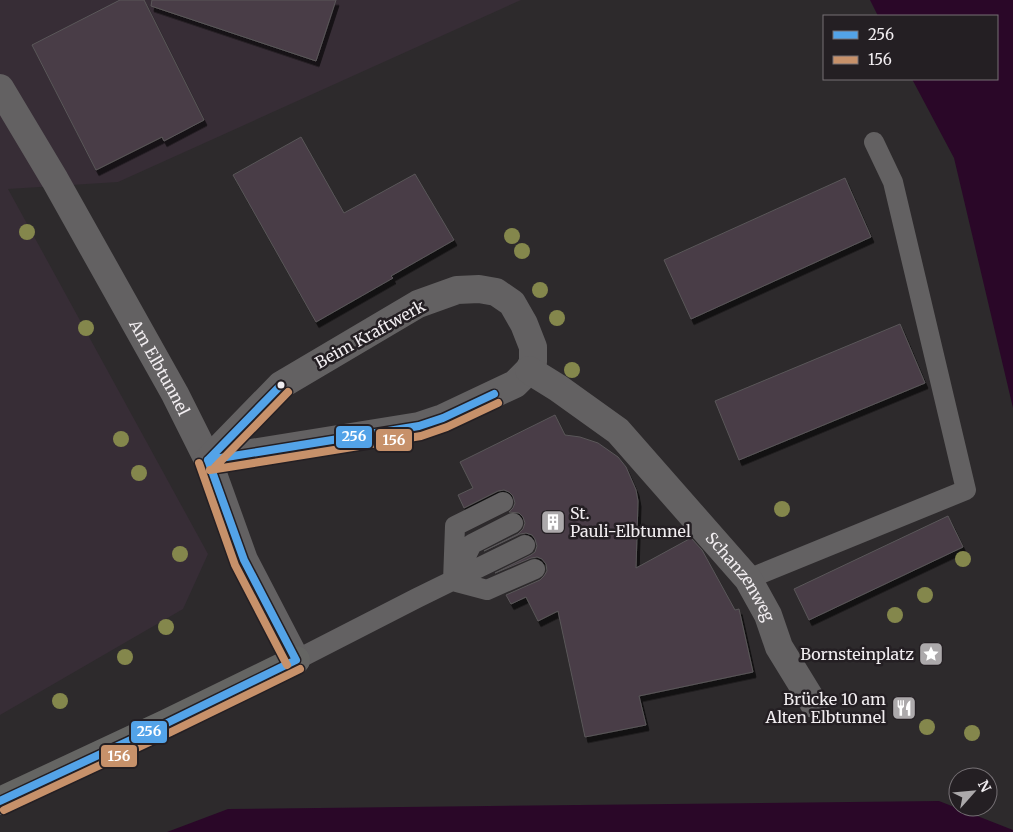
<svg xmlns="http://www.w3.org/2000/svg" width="1013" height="832" viewBox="0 0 1013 832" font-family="Merriweather,serif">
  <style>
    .built { fill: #372d36 }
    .water { fill: #2a0728 }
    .building { fill: #483c46; stroke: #5a5759; filter: url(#shadow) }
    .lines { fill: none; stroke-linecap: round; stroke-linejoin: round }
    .lane { stroke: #636162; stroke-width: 20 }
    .street { stroke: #636162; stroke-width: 28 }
    .secondary { stroke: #656563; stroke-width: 28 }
    .bus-1-casing { stroke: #241f23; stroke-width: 11 }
    .bus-2-casing { stroke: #241f23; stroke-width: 11 }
    .bus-1 { stroke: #53a3e8; stroke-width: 8 }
    .bus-2 { stroke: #c7916a; stroke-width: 8 }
    .tree { fill: #84874c }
    .bus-dot { fill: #f1edf0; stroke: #241f23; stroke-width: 2 }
    .labels { text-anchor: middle; stroke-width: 5; stroke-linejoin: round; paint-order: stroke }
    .street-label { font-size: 16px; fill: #f1edf0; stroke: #241f23 }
    .poi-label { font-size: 16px; fill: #f1edf0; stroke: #241f23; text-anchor: end }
    .line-badge { stroke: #241f23; stroke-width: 2 }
    .badge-label { font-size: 14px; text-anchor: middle; font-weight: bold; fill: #fff }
  </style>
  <defs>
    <filter id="shadow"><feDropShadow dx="3" dy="5.5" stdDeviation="0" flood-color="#0009"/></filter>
  </defs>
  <rect width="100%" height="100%" fill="#2d2a2c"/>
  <path class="built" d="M0 0H521L118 182 8 189 208 554 183 609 0 715Z"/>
  <path class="water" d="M870 0H1013V408L954 158 912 79H997V16H878Z
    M939 801 1013 830V832H167L228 809Z"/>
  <path class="building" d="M120 0H144L204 120 164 141 162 137 96 170 32 45Z
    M152 0H336L316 61 151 6Z
    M301 137 344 213 415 174 454 240 391 276 393 278 316 322 233 175Z
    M845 178 871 237 691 319 664 260Z
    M900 324 925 383 739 460 715 401Z
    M555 415 565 435 580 437 598 443 618 457 626 467 636 490 638 501 636 568 691 538 702 550 735 610 739 609 753 672 639 696 646 725 585 737 558 611 538 621 526 597 511 604 506 595 540 580 544 576 547 571 546 564 542 559 537 557 531 558 495 573 531 555 535 552 537 546 535 539 532 535 526 533 520 534 484 551 518 534 523 529 525 523 523 517 519 513 509 512 513 508 515 503 513 496 509 492 504 490 498 491 464 508 458 495 473 488 460 462Z
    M948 516 963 547 809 620 794 589Z"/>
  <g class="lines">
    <path class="lane" d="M457 574 472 544 513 523
      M748 579 966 490 893 182 874 142
      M453 581 455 526 503 502
      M453 581 487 590 535 569
      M296 660 417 598 525 545"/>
    <g class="street">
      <path id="s1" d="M0 88 55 180 175 394 208 460 244 560 296 660"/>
      <path d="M479 289 496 292 512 303 524 324 533 347V362L529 370 515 384 443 418 419 426 208 460 281 385 418 304 457 290Z"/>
      <path id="s2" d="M529 370 558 388 618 431 748 579 768 615 779 647 814 704"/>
    </g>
    <path class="secondary" d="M0 801 167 723 296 660"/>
    <defs>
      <path id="bus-1" d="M208 460 419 426 443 418 494 394
        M208 460 244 560 296 660
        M208 460 281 385
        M0 801 167 723 296 660"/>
      <path id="bus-2" d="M199 463 235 565 287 665
        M215 467 288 392
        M210 470 421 436 447 427 498 403
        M4 810 171 732 300 669"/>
    </defs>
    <use href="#bus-1" class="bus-1-casing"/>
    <use href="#bus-2" class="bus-2-casing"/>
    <use href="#bus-1" class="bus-1"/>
    <use href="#bus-2" class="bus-2"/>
  </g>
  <g class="tree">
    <circle cx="27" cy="232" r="8"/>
    <circle cx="512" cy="236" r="8"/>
    <circle cx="522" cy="251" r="8"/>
    <circle cx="540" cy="290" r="8"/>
    <circle cx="557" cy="318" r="8"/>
    <circle cx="86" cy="328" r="8"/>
    <circle cx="572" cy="370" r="8"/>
    <circle cx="121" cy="439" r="8"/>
    <circle cx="139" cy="473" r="8"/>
    <circle cx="782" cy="509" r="8"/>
    <circle cx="180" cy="554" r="8"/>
    <circle cx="963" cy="559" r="8"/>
    <circle cx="925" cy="595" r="8"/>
    <circle cx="895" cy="615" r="8"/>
    <circle cx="166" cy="627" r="8"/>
    <circle cx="125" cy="657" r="8"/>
    <circle cx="60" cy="701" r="8"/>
    <circle cx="927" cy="727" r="8"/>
    <circle cx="972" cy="733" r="8"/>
  </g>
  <defs>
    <symbol id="building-square" viewBox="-11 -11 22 22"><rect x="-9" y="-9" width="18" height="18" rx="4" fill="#aca9ab" stroke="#241f23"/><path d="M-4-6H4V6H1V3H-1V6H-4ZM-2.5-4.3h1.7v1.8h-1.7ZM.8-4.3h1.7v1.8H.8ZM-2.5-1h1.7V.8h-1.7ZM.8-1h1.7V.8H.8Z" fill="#fff"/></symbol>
    <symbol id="sight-square" viewBox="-11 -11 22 22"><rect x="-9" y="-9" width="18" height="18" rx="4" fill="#aca9ab" stroke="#241f23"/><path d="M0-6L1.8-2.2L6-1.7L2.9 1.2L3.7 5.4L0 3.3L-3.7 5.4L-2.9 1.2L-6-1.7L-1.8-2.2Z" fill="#fff"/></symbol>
    <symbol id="restaurant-square" viewBox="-11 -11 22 22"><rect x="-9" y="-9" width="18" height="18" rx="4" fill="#aca9ab" stroke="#241f23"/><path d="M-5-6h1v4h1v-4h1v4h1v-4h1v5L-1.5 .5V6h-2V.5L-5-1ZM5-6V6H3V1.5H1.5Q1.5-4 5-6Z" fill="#fff"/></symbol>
  </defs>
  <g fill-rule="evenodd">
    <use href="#building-square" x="539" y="508" width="28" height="28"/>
    <use href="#sight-square" x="917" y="640" width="28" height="28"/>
    <use href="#restaurant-square" x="890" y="694" width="28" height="28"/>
  </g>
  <circle class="bus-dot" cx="281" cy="385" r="4.5"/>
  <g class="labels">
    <g class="street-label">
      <text transform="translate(370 334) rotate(-29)" y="6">Beim Kraftwerk</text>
      <text dy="6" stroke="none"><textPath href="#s1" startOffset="322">Am Elbtunnel</textPath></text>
      <text dy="6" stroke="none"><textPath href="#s2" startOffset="299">Schanzenweg</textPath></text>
    </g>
    <g class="poi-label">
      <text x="570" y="519" text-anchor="start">St.<tspan x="570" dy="18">Pauli-Elbtunnel</tspan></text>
      <text x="914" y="660">Bornsteinplatz</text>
      <text x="886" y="705">Brücke 10 am<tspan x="886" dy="18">Alten Elbtunnel</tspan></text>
    </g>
  </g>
  <g class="line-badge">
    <rect x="335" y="425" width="38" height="24" rx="5" fill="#53a3e8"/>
    <rect x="375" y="428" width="38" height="24" rx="5" fill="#c7916a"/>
    <rect x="130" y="720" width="38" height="24" rx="5" fill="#53a3e8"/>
    <rect x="100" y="744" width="38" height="24" rx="5" fill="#c7916a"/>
  </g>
  <g class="badge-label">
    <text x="354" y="441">256</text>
    <text x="394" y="445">156</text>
    <text x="149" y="736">256</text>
    <text x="119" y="761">156</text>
  </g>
  <rect x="823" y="15" width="175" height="65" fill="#241f23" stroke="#767175"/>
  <rect x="833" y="31" width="25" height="8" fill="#53a3e8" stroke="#767175"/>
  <text x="868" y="40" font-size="15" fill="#f1edf0">256</text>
  <rect x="833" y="56" width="25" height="8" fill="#c7916a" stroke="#767175"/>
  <text x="868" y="65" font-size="15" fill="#f1edf0">156</text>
  <g transform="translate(973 792) rotate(63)"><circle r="24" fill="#241f23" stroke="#767175"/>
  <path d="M0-4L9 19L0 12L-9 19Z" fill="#aca9ab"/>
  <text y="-8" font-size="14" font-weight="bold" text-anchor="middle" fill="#f1edf0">N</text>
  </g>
</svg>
